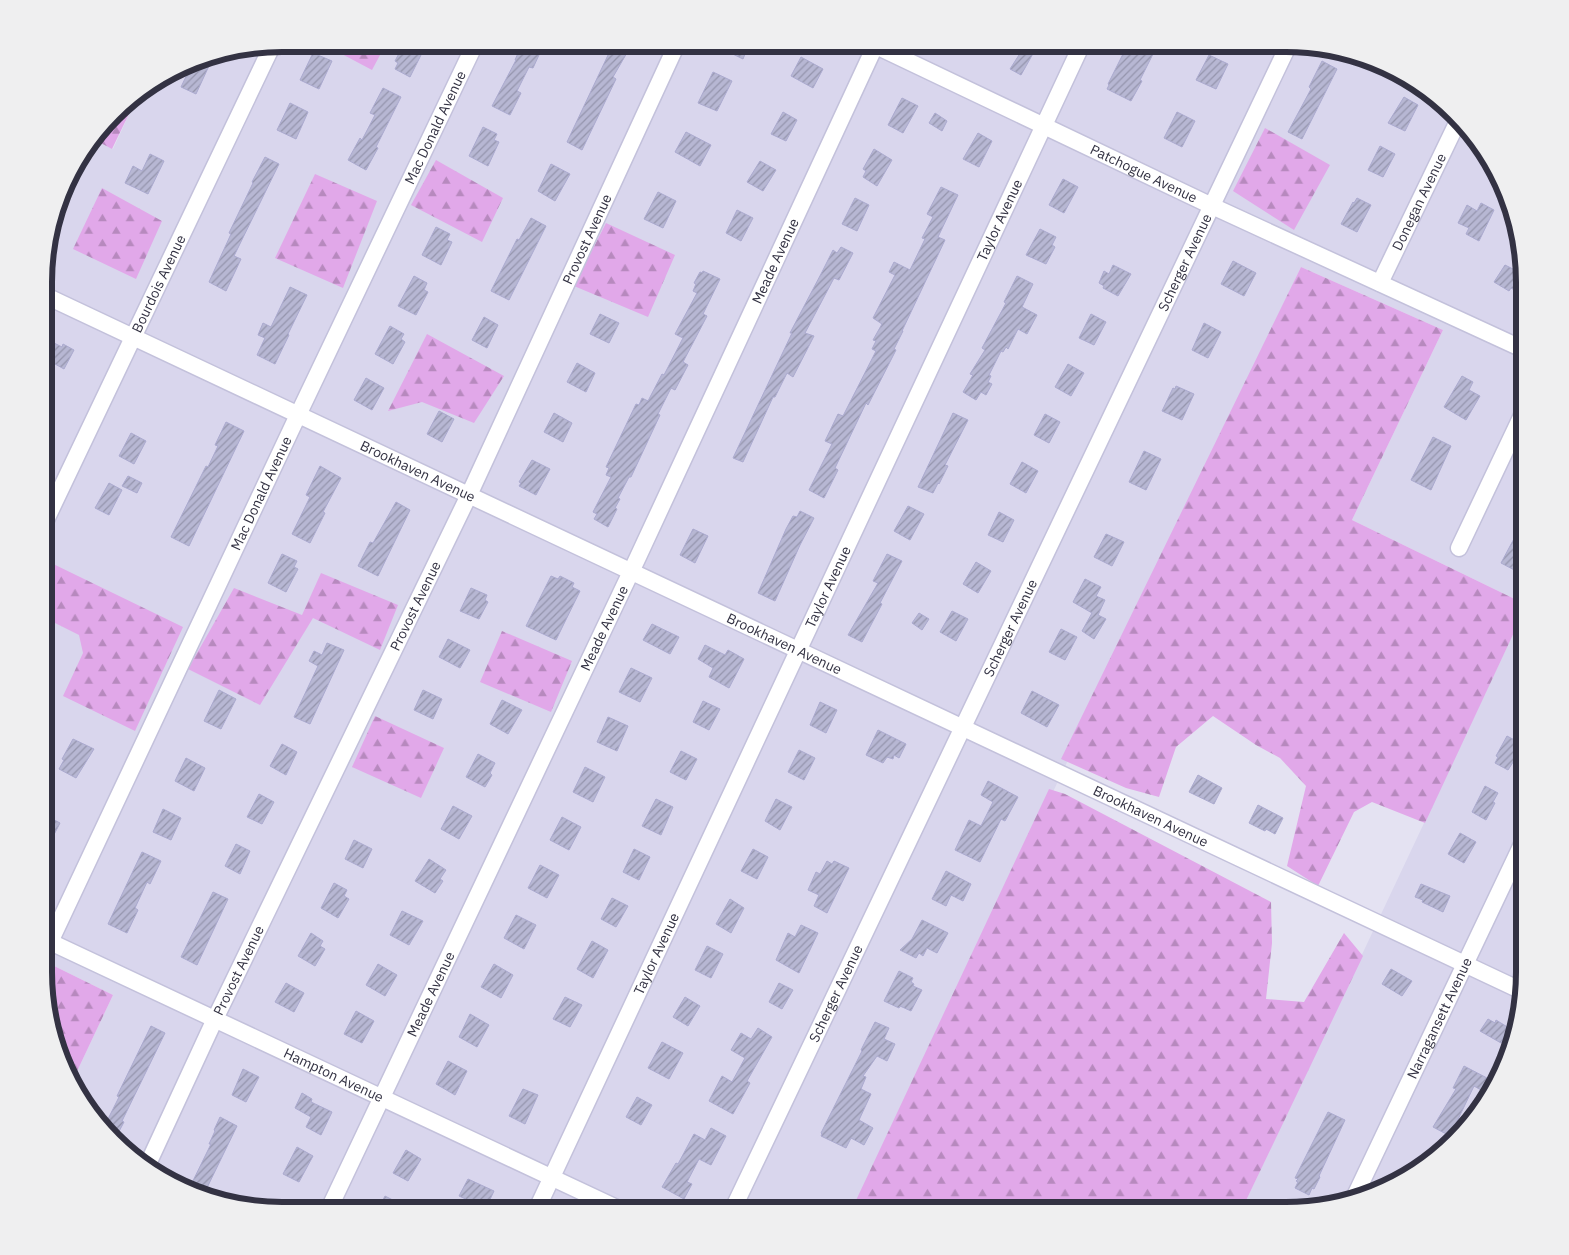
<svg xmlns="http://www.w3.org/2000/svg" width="1569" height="1255" viewBox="0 0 1569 1255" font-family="'IBM Plex Sans',sans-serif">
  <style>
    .residential { fill: #d9d6ed }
    .forest { fill: url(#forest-firs) }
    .building { fill: url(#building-hatch); stroke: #abaacf }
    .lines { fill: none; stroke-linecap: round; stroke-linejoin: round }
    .minor-casing { stroke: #c3c1db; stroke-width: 19 }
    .minor { stroke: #fff; stroke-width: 16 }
    .labels { text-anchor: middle; stroke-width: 5; stroke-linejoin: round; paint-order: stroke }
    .street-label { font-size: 14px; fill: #333243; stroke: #fff }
    .rim { fill: none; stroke: #333243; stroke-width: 6 }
  </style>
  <defs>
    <pattern id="forest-firs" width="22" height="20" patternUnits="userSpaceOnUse" patternTransform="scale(1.25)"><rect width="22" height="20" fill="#e1a8e9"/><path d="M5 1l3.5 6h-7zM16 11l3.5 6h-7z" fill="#b789be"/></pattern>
    <pattern id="building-hatch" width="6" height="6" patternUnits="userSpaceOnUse" patternTransform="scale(1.25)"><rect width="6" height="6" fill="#b7b7d3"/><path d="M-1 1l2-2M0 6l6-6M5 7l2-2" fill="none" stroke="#9595ad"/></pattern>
  </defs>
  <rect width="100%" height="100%" fill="#e4e2f2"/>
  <path class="residential" d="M283 44H1302L1378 62 1444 103 1501 177 1525 282V604L1352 520 1443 330 1301 267 855 1211H267L191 1193 125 1152 72 1082 113 995 44 961 46 251 76 163 95 140 113 149 138 95 205 57Z
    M1525 609V988L1507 1064 1466 1130 1378 1193 1286 1211H1241Z"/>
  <path class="forest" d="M323 44H386L372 70Z
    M138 95 112 149 95 140 125 103Z
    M1265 128 1330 165 1294 230 1233 191Z
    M436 160 503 198 482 242 411 205Z
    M315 174 377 201 343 288 275 258Z
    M102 188 162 221 136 279 73 249Z
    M606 223 675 255 648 317 574 286Z
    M1301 267 1443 330 1352 520 1525 604V609L1425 823 1372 802 1354 812 1318 886 1287 866 1306 786 1280 758 1256 745 1213 716 1176 747 1159 797 1126 788 1061 759Z
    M427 334 504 376 474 423 422 402 388 411Z
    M45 560 183 627 135 731 63 696 83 653 79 635 45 618Z
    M321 573 398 605 380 650 313 618 260 705 188 669 234 588 302 615Z
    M502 631 572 661 551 712 480 682Z
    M375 716 444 748 421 798 352 767Z
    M1049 789 1065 794 1271 902 1272 943 1266 999 1304 1002 1344 933 1363 956 1241 1211H851Z
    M44 961 113 995 72 1082 68 1078 44 988Z"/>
  <path class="building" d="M404 44H415L424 49 410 77 395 69 398 63 395 61Z
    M522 44H544L533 68 529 67 517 91 521 93 510 115 492 106 516 60H515Z
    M593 44H632L613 77 616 79 582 150 567 142 609 53Z
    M712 44H749L743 59Z
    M1026 44 1035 50 1021 75 1010 69Z
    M1128 44H1137L1154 52 1140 80 1142 81 1131 101 1107 89 1109 85 1108 84Z
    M313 53 332 61 319 89 300 80Z
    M214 55 196 94 181 87 192 64 205 57Z
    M1209 55 1228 64 1216 89 1196 80Z
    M801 57 823 69 813 88 791 76Z
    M1322 61 1337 69 1302 139 1288 132 1311 89 1309 87Z
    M713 72 732 81 717 111 698 103Z
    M383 88 401 97 376 147 378 148 366 170 348 160 360 138 362 140 375 115 370 113Z
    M1404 97 1418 105 1405 131 1388 123Z
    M902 98 918 106 903 133 888 125Z
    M290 103 308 112 296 139 277 130Z
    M783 112 797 120 786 141 771 134Z
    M1177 112 1195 121 1182 147 1164 138Z
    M935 113 947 121 942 131 929 123Z
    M483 127 497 134 494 140 499 142 488 166 469 156Z
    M686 132 711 145 700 166 675 152Z
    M978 133 992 141 979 167 963 159Z
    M1380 146 1395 154 1383 177 1368 170Z
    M874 149 892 160 877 186 863 177 866 171 863 169Z
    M150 154 164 161 148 194 125 183 133 166 142 171Z
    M265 157 279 164 234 256 241 259 226 291 209 282 231 234 229 233 253 183 252 182Z
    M760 161 776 170 763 191 747 182Z
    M551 164 570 174 555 201 538 191Z
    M1063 179 1078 187 1064 213 1049 205Z
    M941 187 958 195 938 237 945 240 902 331H903L894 349 896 350 868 405 866 403 835 468 838 470 824 498 809 490 832 444 825 441 838 414 843 416 876 351 872 349 876 341 873 340 882 324 873 318 895 275 889 272 894 262 910 270 925 239 922 238 933 217 927 214Z
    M658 192 676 201 663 228 644 219Z
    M855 198 869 205 857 231 842 224Z
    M1357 198 1371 205 1357 232 1341 224 1353 202 1354 203Z
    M1481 203 1494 210 1479 241 1466 234 1469 228 1458 223 1467 205 1477 211Z
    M737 210 753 218 741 241 726 233Z
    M531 218 546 226 509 300 491 291 517 239 519 240Z
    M436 227 450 234 447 240 452 242 441 265 422 255Z
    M1040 229 1056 237 1052 245 1055 247 1046 264 1026 255Z
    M841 247 853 253 839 280 834 278 805 333 814 336 793 377 787 373 775 397H773L743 462 733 458 792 333H790L822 272 833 250 837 253Z
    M1233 261 1256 273 1244 296 1221 284Z
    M1113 265 1131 274 1118 296 1103 288 1104 286 1099 283 1104 271 1109 274Z
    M1505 265 1513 269 1515 265 1522 270 1525 287 1521 294 1511 288 1509 291 1494 282Z
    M703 271 720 279 703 314 707 316 683 362 688 365 675 390 671 388 658 414 660 415 631 477H629L618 498 620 499 615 508 617 509 608 527 594 519 597 514 593 512 611 477 606 475 609 468 606 467 636 404 639 405 642 398 648 401 662 374 664 375 683 338 675 334 697 293 693 291 696 284 694 283 700 272 702 273Z
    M414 276 427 283 424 290 428 292 416 315 398 306Z
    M1017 276 1033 284 1022 307 1037 315 1027 334 1018 329 1008 349 1006 347 1003 352 1001 351 989 375 991 376 988 382 992 384 986 395 981 392 976 400 963 392 973 375 970 374 985 350 982 348 1006 303 1004 302Z
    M290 287 307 295 288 334 289 335 275 364 257 355 265 338 258 335 263 323 271 327Z
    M600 314 619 323 609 343 590 334Z
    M1091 314 1106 322 1094 345 1079 338Z
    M484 317 498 325 487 348 472 340Z
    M1204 323 1221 332 1208 358 1192 350Z
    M390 326 404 334 401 339 405 342 393 364 375 354Z
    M46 339 62 347 63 344 74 350 64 369 46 359Z
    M577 363 595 373 586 392 567 382Z
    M1068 364 1084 373 1071 396 1055 387Z
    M1462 376 1473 382 1469 390 1480 396 1466 420 1444 407Z
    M366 378 384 388 372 410 354 400Z
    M1176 386 1194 394 1182 420 1162 411 1173 388 1175 389Z
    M439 411 454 419 442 442 427 434Z
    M554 413 572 423 563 442 544 432Z
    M953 413 968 420 945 465 948 466 939 484 938 483 933 493 918 487Z
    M1045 414 1060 422 1049 443 1034 435Z
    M226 422 244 431 189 546 171 537 206 466 208 467 218 446 215 445Z
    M131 433 146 441 134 464 119 456Z
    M1433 437 1451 446 1431 490 1411 480Z
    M1144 451 1161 459 1146 490 1129 482Z
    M532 460 550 469 536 495 519 486 521 483 519 482Z
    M1022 462 1038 471 1026 493 1010 484Z
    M320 466 341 478 323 512 325 513 310 543 292 534 310 497 306 495Z
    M128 476 142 483 137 493 122 486Z
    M109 483 122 490 109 515 95 508Z
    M396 502 410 510 378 576 358 566 370 542 373 543Z
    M908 506 924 514 910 540 894 531Z
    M800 511 814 518 800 545 775 601 758 593 786 529 793 516 797 517Z
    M999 512 1014 520 1003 542 988 535Z
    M1525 518V563L1520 573 1501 563Z
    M693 529 708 536 695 563 680 555Z
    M1106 534 1124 542 1112 566 1094 557Z
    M282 554 297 561 294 567 298 569 286 592 268 583Z
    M887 554 902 561 880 603 882 604 862 642 848 635 878 583 873 581Z
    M976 562 991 571 978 593 963 584Z
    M551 576 558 579 560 576 574 583 572 587 580 591 556 640 526 626Z
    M1085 579 1101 587 1096 596 1105 600 1098 615 1106 619 1094 639 1082 631 1092 613 1073 602Z
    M471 588 487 595 485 600 488 602 479 619 460 611Z
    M952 611 968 619 956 641 940 632Z
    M919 613 929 619 922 630 912 623Z
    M652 624 679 637 670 654 643 640Z
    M1061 629 1077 637 1065 660 1049 652Z
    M448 639 470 650 460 668 439 657Z
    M327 643 344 650 310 724 294 717 318 666 309 661 314 651 322 655Z
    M705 645 725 655 728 650 744 659 729 688 709 677 713 668 698 659Z
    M631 668 652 678 640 702 619 692Z
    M219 690 236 699 221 729 204 721Z
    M423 690 442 699 433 719 414 710Z
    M1032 691 1059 705 1047 727 1021 713Z
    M502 700 522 710 508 734 490 724Z
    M703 701 720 709 709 730 693 722Z
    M820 702 837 710 826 733 810 725Z
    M608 717 628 726 617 751 597 742Z
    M878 730 906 744 899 758 894 755 893 759 887 757 883 763 866 755Z
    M1507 736 1522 744 1518 752 1519 753 1508 770 1495 763 1498 757 1496 756Z
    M73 739 94 749 76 778 59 769 64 760 62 759Z
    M282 744 297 752 286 775 270 766Z
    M799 750 815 758 804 780 788 772Z
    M681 751 697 759 686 780 670 772Z
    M478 754 495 763 490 773 492 775 485 787 466 777Z
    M186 758 205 768 194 791 175 781Z
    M585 767 605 777 593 802 573 792Z
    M1198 775 1222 788 1214 804 1189 792Z
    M988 781 1018 797 1005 821 1001 819 980 862 955 850 969 820 981 826 993 802 981 795Z
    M1485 786 1498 793 1493 802 1495 803 1486 820 1472 812Z
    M259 794 274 802 262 824 247 817Z
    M656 799 673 807 661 835 642 826Z
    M776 799 792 807 780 830 765 821Z
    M1258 805 1283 818 1275 834 1266 829 1265 831 1249 823Z
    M453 806 472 816 459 839 441 829Z
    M163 809 181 818 171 840 153 832Z
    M45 815 60 823 45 852Z
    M562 817 581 827 569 850 550 840Z
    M1460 833 1476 842 1464 863 1448 854Z
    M354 840 372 849 363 868 345 859Z
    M236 844 250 851 240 874 225 866Z
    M634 849 650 857 639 880 623 872Z
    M753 849 768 857 757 879 741 871Z
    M142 852 161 861 150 884 147 882 135 908 138 910 127 933 108 924Z
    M429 859 446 870 440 879 443 881 435 893 415 881Z
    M827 861 832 864 834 861 849 868 827 913 814 906 819 895 808 890 816 872 820 874Z
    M540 865 559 875 547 898 528 888Z
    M946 871 971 884 963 901 951 895 946 906 932 899Z
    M334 883 347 890 344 896 349 899 338 918 321 908Z
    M1421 884 1450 896 1443 912 1422 902 1423 900 1415 897Z
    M213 892 228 899 197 965 181 957Z
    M612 898 628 906 616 927 601 919Z
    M730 899 744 908 731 933 716 924Z
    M402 911 423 921 409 945 390 935Z
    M516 915 536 925 524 949 504 938Z
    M922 920 948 933 937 953 927 948 923 956 919 953 916 958 900 950 912 939Z
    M801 925 818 933 799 973 776 960 788 933 795 937Z
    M311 933 323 941 320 946 325 949 315 966 298 956Z
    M592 941 608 950 593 978 577 969Z
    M707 946 723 954 711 978 695 970Z
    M378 964 397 975 385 996 366 985Z
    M494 964 513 975 501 998 481 987Z
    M1391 969 1412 981 1402 996 1382 984Z
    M899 971 913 978 911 982 914 984 913 986 922 990 911 1011 900 1006 899 1008 884 1001Z
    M286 983 304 993 294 1012 275 1002Z
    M779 983 793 990 782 1009 769 1002Z
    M565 997 582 1005 570 1027 553 1019Z
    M685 997 700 1006 688 1026 673 1017Z
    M356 1011 374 1021 362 1043 344 1034Z
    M470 1014 489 1025 477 1047 459 1037Z
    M1488 1019 1495 1023 1496 1020 1509 1028 1501 1043 1480 1031Z
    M875 1022 889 1028 884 1039 895 1044 887 1061 877 1056 863 1076 866 1077 861 1089 871 1094 859 1120 873 1128 864 1145 851 1138 846 1148 821 1136 822 1134 821 1133 862 1051 861 1050Z
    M151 1026 165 1033 122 1121 124 1122 115 1139 105 1125 119 1097 117 1096Z
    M758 1028 772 1037 747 1081 750 1083 733 1114 709 1101 722 1076 732 1082 745 1058 731 1050 741 1033 751 1039Z
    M662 1042 683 1053 669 1079 648 1068Z
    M448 1061 467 1071 455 1095 436 1084Z
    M1464 1066 1487 1078 1481 1090 1474 1086 1450 1136 1433 1127 1456 1089 1453 1088Z
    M243 1069 259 1077 246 1102 232 1095Z
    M523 1089 538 1095 525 1124 509 1116Z
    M302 1093 312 1099 311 1102 332 1112 321 1135 306 1127 311 1117 295 1108Z
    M637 1097 652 1105 641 1125 626 1117Z
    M1328 1112 1345 1120 1319 1176 1320 1177 1314 1189 1312 1188 1309 1195 1295 1188 1298 1182 1296 1181 1298 1179 1295 1178Z
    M220 1117 237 1126 203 1196 191 1193 188 1191 211 1144H209L215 1131 214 1130Z
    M711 1128 726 1136 711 1165 699 1159 687 1182 692 1184 684 1199 662 1187 676 1163 678 1164 694 1134 705 1140Z
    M297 1147 313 1156 299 1182 283 1174Z
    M406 1150 421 1159 408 1181 393 1173Z
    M468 1179 494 1191 486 1208 459 1196Z
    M385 1196 414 1211H377Z"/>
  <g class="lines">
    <defs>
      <g id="minor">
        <path id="s1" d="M872 44 1212 206 1525 350"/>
        <path id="s2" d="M1380 283 1458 121"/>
        <path id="s3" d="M46 296 1524 992"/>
        <path id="s4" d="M45 522 272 46"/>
        <path d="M1459 548 1525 409"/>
        <path id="s5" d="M44 939 623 1211"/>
        <path id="s6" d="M50 942 298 415 475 44"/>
        <path id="s7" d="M147 1166 215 1019 469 495 677 44"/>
        <path id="s8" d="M1354 1198 1525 838"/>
        <path id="s9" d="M328 1211 638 557 876 44"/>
        <path id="s10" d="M536 1211 1082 44"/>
        <path id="s11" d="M732 1211 1289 44"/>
      </g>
    </defs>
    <use href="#minor" class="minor-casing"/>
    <use href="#minor" class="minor"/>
  </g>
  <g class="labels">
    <g class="street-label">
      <text dy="5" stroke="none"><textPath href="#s6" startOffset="901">Mac Donald Avenue</textPath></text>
      <text dy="5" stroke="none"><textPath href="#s1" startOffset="301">Patchogue Avenue</textPath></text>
      <text dy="5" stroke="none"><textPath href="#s2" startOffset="90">Donegan Avenue</textPath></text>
      <text dy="5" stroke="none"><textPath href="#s10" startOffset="1094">Taylor Avenue</textPath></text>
      <text dy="5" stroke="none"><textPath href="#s7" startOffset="1026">Provost Avenue</textPath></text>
      <text dy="5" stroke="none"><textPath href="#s9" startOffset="1050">Meade Avenue</textPath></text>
      <text dy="5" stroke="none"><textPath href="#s11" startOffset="1051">Scherger Avenue</textPath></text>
      <text dy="5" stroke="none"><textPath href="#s4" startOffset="264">Bourdois Avenue</textPath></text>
      <text dy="5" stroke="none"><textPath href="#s3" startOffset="411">Brookhaven Avenue</textPath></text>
      <text dy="5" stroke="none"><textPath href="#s6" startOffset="496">Mac Donald Avenue</textPath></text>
      <text dy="5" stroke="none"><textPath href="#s10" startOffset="689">Taylor Avenue</textPath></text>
      <text dy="5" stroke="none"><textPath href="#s7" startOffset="621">Provost Avenue</textPath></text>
      <text dy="5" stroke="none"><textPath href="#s9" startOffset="645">Meade Avenue</textPath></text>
      <text dy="5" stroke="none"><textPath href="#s11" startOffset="646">Scherger Avenue</textPath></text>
      <text dy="5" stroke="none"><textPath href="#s3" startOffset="816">Brookhaven Avenue</textPath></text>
      <text dy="5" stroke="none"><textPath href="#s3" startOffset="1221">Brookhaven Avenue</textPath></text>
      <text dy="5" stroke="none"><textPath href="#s10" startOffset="284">Taylor Avenue</textPath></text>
      <text dy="5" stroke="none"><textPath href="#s7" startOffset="216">Provost Avenue</textPath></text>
      <text dy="5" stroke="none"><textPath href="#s11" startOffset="241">Scherger Avenue</textPath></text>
      <text dy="5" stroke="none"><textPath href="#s9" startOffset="240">Meade Avenue</textPath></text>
      <text dy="5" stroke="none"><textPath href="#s8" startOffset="199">Narragansett Avenue</textPath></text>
      <text dy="5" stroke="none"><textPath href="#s5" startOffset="320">Hampton Avenue</textPath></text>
    </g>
  </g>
  <path d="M0 0H1569V1255H0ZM282 52H1286A230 230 0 0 1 1516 282V972A230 230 0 0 1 1286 1202H282A230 230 0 0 1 52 972V282A230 230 0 0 1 282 52Z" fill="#efeff0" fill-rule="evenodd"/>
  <path class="rim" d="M282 52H1286A230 230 0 0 1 1516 282V972A230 230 0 0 1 1286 1202H282A230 230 0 0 1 52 972V282A230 230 0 0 1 282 52Z"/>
</svg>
